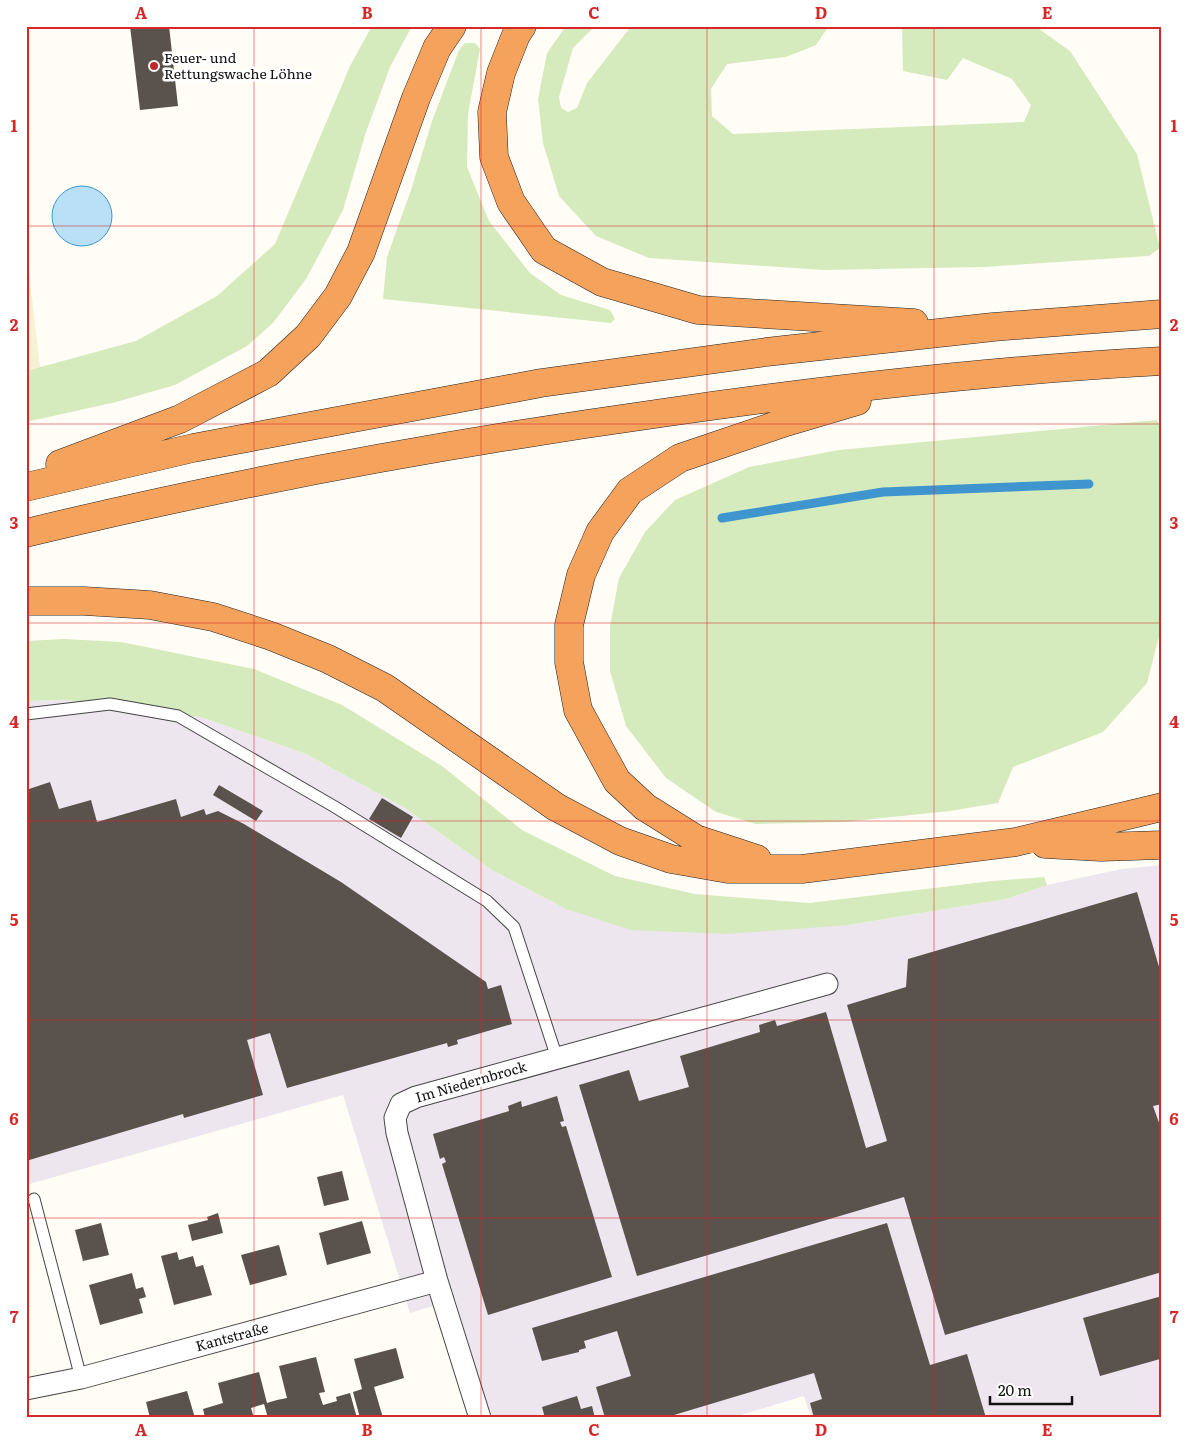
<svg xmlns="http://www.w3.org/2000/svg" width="1188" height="1444" viewBox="0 0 1188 1444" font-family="Literata,serif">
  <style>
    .industrial { fill: #eee6ef }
    .farmland { fill: #f6f3d4 }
    .green { fill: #d5ebbd }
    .water { fill: #b9e0f7; stroke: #3f96cf }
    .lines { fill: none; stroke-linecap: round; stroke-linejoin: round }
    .stream { stroke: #3f96cf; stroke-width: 9 }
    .building { fill: #5a524d }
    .service-casing { stroke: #444; stroke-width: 13 }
    .minor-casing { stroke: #444; stroke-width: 23 }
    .motorway-casing { stroke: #222; stroke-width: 29 }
    .service { stroke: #fff; stroke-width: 11 }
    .minor { stroke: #fff; stroke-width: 21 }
    .motorway { stroke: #f5a25d; stroke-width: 28 }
    .grid { fill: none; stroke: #d62828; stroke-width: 1; stroke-opacity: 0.55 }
    .poi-dot { fill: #c4262e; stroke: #fff; stroke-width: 2 }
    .labels { text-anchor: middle; stroke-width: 5; stroke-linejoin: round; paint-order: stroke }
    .poi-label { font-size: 14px; fill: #111; stroke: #fff; text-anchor: start }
    .street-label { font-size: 14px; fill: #111; stroke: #fff }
    .neatline { fill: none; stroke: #d62828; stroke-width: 2 }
    .grid-label { font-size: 16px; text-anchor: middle; font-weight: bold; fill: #d62828 }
  </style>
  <rect width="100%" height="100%" fill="#fffdf5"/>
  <path class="industrial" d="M65 700 201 717 306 754 405 808 492 870 566 909 849 925 1006 899 1047 885 1122 869 1162 865V1418H811L804 1396 731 1418H491L455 1299 410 1313 343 1095 26 1185V701Z"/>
  <path class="farmland" d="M26 243 40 368 26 371Z"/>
  <path class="green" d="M372 26H412L390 67 366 132 343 210 306 279 273 323 247 346 175 385 116 402 26 422V371L136 341 217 296 275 244 350 66Z
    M566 26H595L573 48 559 97 561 108 568 112 577 108 587 83 629 29 635 26H829L816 45 786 57 727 64 711 89 712 116 733 134 1024 122 1031 105 1012 79 963 58 947 80 903 71 902 26H1035L1070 51 1137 154 1160 248 1149 256 984 267 823 270 649 258 596 236 559 196 543 143 538 99 547 53Z
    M465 43H475L480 49 468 114 467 167 489 221 530 273 561 295 610 310 615 319 611 323 383 299 387 257 411 190 432 121 459 50Z
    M1157 420 1162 430V625L1147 683 1103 732 1013 767 998 803 950 811 844 822 756 824 716 812 666 778 626 726 610 671V626L619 578 645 532 675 500 749 467 839 450Z
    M64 639 121 642 254 669 342 705 442 766 522 830 615 876 695 894 809 903 992 881 1044 877 1047 885 1006 899 849 925 727 934 631 930 566 909 492 870 405 808 306 754 201 717 65 700 26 701V641Z"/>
  <path class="water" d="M52 216a30 30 0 1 1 60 0a30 30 0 1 1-60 0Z"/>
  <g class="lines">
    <path class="stream" d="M722 518 883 492 1089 484"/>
  </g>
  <path class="building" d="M130 26H169L178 106 140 110Z
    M50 782 59 809 91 800 97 822 176 799 181 817 204 809 206 815 218 811 244 824 341 882 486 982 488 989 501 985 512 1024 457 1040 458 1044 448 1047 447 1043 287 1088 270 1033 247 1040 263 1095 184 1118 183 1114 26 1161V790Z
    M219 785 263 811 256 821 213 795Z
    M382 798 413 817 401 838 369 819Z
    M1137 892 1162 977V1104L1153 1106 1162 1131V1272L945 1335 904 1197 637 1276 579 1085 629 1070 639 1101 689 1087 680 1056 760 1032 759 1025 775 1020 777 1026 826 1012 866 1148 887 1141 847 1005 906 987 908 959Z
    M557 1096 564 1121 560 1122 562 1127 566 1126 612 1277 488 1315 442 1164 446 1162 444 1157 440 1159 433 1134 509 1111 508 1106 521 1101 522 1107Z
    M342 1171 349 1200 324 1206 317 1177Z
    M218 1213 223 1233 192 1241 188 1225 208 1220 207 1217Z
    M362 1221 371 1253 327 1265 319 1233Z
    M101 1223 109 1255 83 1261 75 1230Z
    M887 1223 930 1365 967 1354 986 1418H814L810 1403 822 1399 814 1373 664 1418H605L596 1387 631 1376 617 1331 584 1341 586 1348 579 1350V1352L542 1361 532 1328Z
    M279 1245 287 1275 250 1285 241 1255Z
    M177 1252 179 1260 193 1256 196 1267 203 1265 212 1295 174 1305 161 1256Z
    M132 1273 136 1289 143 1287 146 1297 139 1299 143 1313 100 1325 89 1285Z
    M1162 1296V1364L1160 1359 1100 1376 1083 1318Z
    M396 1348 404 1378 374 1387 383 1418H360L353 1392 362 1389 354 1359Z
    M316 1357 325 1392 319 1393 323 1405 337 1401 336 1397 350 1393 357 1418H268L264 1404 251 1408 254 1418H205L203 1409 223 1403 218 1383 259 1372 267 1403 277 1400 287 1398 279 1366Z
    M187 1391 195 1418H150L146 1402Z
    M577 1396 581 1409 592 1406 595 1418H545L542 1407Z"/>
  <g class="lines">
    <defs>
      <path id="service" d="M26 714 110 704 178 716 335 807 487 901 514 927 557 1058
        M34 1199 81 1378"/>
      <path id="minor" d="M26 1389 81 1378 437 1281
        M480 1418 437 1281 397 1133 395 1118 401 1104 416 1097 827 984"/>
      <path id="motorway" d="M522 26 516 35 501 73 492 112 494 157 511 202 544 250 602 282 698 310 914 323
        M60 464 180 419 268 373 308 336 338 296 361 252 416 98 437 48 452 26
        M26 487 193 448 541 383 766 352 993 327 1162 314
        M26 533C236 482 448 443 662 413 828 389 994 370 1162 361
        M26 601H84L150 605 213 617 271 636 328 659 385 688 556 807 620 841 671 859 728 869H802L1016 842 1162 807
        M1045 844 1101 847 1162 845
        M757 859 696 839 645 807 617 781 578 710 569 662V625L581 575 600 532 630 491 680 458 786 422 857 401"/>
    </defs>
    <use href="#service" class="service-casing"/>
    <use href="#minor" class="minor-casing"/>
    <use href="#motorway" class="motorway-casing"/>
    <use href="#service" class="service"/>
    <use href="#minor" class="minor"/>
    <use href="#motorway" class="motorway"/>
  </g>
  <path class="grid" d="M254 26V1418M481 26V1418M707 26V1418M934 26V1418M26 226H1162M26 424H1162M26 623H1162M26 821H1162M26 1020H1162M26 1218H1162"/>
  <circle class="poi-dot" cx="154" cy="66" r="5"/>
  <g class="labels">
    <g class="poi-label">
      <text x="164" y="63">Feuer- und<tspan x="164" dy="16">Rettungswache Löhne</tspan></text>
    </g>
    <g class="street-label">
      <text transform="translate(471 1082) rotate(-16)" y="5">Im Niedernbrock</text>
      <text transform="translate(232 1337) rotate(-15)" y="5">Kantstraße</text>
    </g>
  </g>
  <rect width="1188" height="1444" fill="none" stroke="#ffffff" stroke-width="55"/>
  <path d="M990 1396v8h82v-8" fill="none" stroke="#111111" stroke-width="2.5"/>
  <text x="998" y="1396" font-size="15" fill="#111111" stroke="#ffffff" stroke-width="4" paint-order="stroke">20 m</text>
  <rect x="28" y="28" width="1132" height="1388" class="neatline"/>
  <g class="grid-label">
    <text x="141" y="19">A</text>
    <text x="367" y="19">B</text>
    <text x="594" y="19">C</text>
    <text x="821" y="19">D</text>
    <text x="1047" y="19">E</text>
    <text x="14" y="132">1</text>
    <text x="1174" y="132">1</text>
    <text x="14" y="331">2</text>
    <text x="1174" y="331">2</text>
    <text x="14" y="529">3</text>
    <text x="1174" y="529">3</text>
    <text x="14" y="728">4</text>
    <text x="1174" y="728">4</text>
    <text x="14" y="926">5</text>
    <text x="1174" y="926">5</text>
    <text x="14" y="1125">6</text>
    <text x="1174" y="1125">6</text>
    <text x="14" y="1323">7</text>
    <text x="1174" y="1323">7</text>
    <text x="141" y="1436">A</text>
    <text x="367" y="1436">B</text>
    <text x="594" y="1436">C</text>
    <text x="821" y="1436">D</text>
    <text x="1047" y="1436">E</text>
  </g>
</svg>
